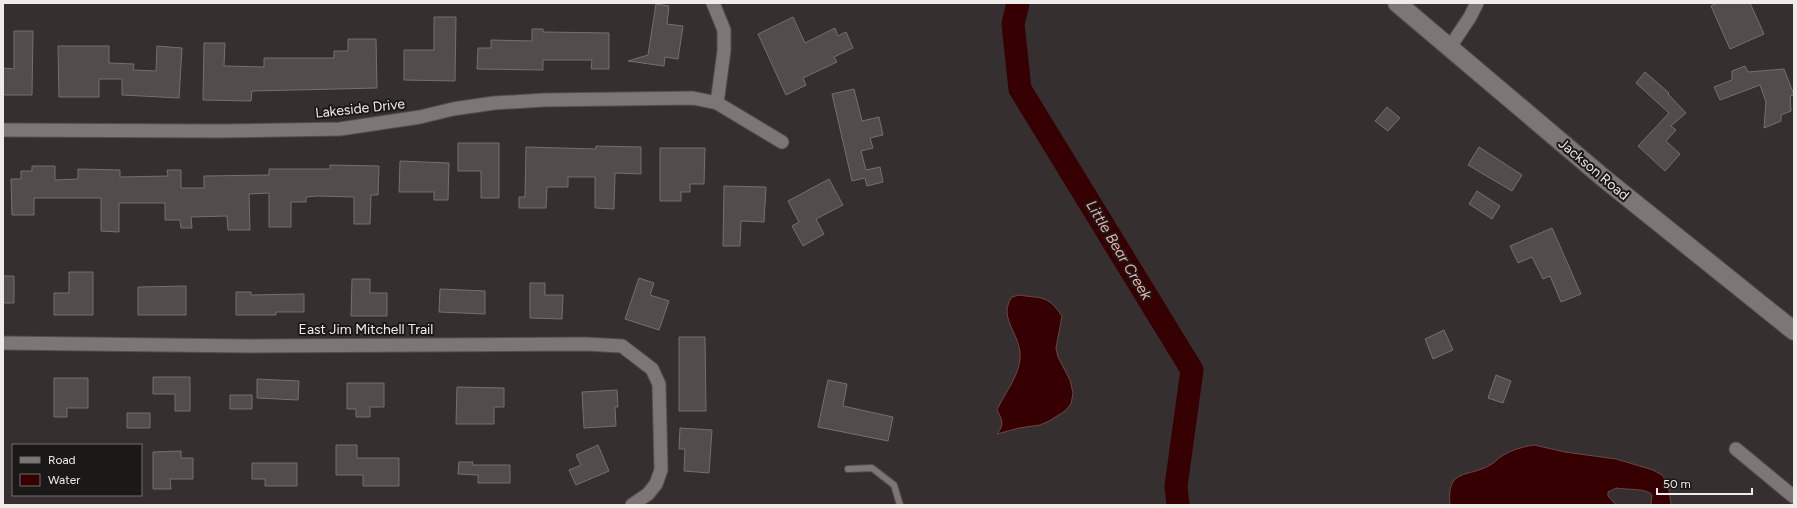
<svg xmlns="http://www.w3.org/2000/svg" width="1797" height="508" viewBox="0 0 1797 508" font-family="Figtree,sans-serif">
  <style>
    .water { fill: #360003; stroke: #6e4649 }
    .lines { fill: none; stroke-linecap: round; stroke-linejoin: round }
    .river { stroke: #360003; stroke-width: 23 }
    .building { fill: #524d4c; stroke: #756f6e }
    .lane-casing { stroke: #534f4e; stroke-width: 8 }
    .street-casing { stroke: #534f4e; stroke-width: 15 }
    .secondary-casing { stroke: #534f4e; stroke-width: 20 }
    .lane { stroke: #7c7675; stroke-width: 6 }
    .street { stroke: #7c7675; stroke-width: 13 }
    .secondary { stroke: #7c7675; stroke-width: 18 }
    .labels { text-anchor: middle; stroke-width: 4; stroke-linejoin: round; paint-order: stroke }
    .street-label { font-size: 14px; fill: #efebeb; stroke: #1b1818 }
    .water-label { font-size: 15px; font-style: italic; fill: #f3ada8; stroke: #1b1818 }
  </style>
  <rect width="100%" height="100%" fill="#35302f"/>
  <path class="water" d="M1019 295C1042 299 1047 294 1062 316L1056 348 1058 357 1070 380 1073 393 1071 404 1065 411 1049 421 1040 425 1019 428 997 434C1004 425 1003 421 997 410 1005 392 1022 373 1020 352 1018 332 998 316 1012 297Z
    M1534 445 1565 452 1616 459 1653 470 1662 475 1668 483 1671 505H1651L1652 495C1647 488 1627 490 1616 488L1608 492V496L1616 505H1450C1446 467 1469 478 1490 465 1495 463 1498 458 1502 456 1513 449 1523 447 1534 445Z"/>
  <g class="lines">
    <path class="river" d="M1018 3 1013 24 1020 89 1192 370 1176 486 1178 505"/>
  </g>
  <path class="building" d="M1717 3H1750L1764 34 1730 49 1711 6Z
    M656 4 669 6 667 24 683 26 678 59 665 57 664 66 628 61 648 55Z
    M434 17H456L455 81 404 80V50H434Z
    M793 17 805 43 835 28 838 36 846 32 853 48 834 57 837 62 803 78 806 85 786 95 758 34Z
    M532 29H543V32L609 33V69H591L592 60H543V70L477 69 478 48H491V40L532 41Z
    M14 31H33L32 95H3V68L14 69Z
    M348 39H376L377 88 252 91 251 101 203 100 204 43H225L224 66 264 67V58H334V51H348Z
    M58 46H109V63L134 64 133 70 156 71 157 46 182 48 179 98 122 95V79H99V97H59Z
    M1745 66 1748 72 1784 69 1794 95 1790 96 1791 111 1781 115V121L1764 128 1766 102 1760 85 1720 100 1714 87 1732 80V71Z
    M1645 72 1669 93 1668 94 1686 113 1671 126 1676 130 1666 141 1680 154 1665 171 1638 146 1669 113 1636 83Z
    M854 89 862 121 879 117 883 135 870 138 873 148 861 151 866 170 880 167 883 182 867 186 865 178 852 181 832 94Z
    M1387 107 1400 118 1388 131 1375 121Z
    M458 143H499V198H481V171H458Z
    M596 146 641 147V174L615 173 614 209 595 208V177H568V187H547L546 208H519V197H525L526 147 596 149Z
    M1479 147 1522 175 1512 191 1468 165Z
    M660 148H705L704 184H690V192H681V201H660Z
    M400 161 449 163 448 200H434V192H399Z
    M330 165 379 166 378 195H371L370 224H354V197L317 196 306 197V202H291V227H269V193L249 194 250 230H228L227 216 191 217 192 228H181L180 220H165V203H119V232L101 231V198H34V215H12L11 179H21V171H32V166H55V180L78 179V169L120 170V177L168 176 167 170H181V188H204V176L269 175V169H330Z
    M829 179 843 205 816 219 824 234 803 246 792 226 799 222 788 201Z
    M724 186 766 187 764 222 741 221 740 246H723Z
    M1477 191 1500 206 1492 219 1469 204Z
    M1552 228 1581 294 1561 302 1550 276 1543 279 1532 257 1518 263 1510 246Z
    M69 272H93V315H54V293H69Z
    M3 276H14V303H3Z
    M639 278 654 283 650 295 669 301 659 330 625 319Z
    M352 279H370V293H387V316H351Z
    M530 283H545V295H563L562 319 530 318Z
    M186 286V315H138V287Z
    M440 289 485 291V314L439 312Z
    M236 292H251V295L304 294V312H276V315H236Z
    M1444 330 1453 350 1433 359 1425 339Z
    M679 337H705L706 411H679Z
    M1496 375 1511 381 1503 403 1488 398Z
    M153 377H190V411H175V394H153Z
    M54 378H88V408H67V417H54Z
    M257 379 299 381 298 400 257 398Z
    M828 380 847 384 843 406 893 417 888 441 818 427Z
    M347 383H384V407H370V417H356V409H347Z
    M457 387 504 388V407H494V424H456Z
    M617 390 618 407H615L616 426 584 428 582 392Z
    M230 395H252V409H230Z
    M127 413H150V428H127Z
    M680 428 712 430 709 473 684 471 685 449H679Z
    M336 445H357V458H399V486H363V475H336Z
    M598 445 609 471 576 485 569 470 581 465 576 455Z
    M181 451V458H193V479H170L171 489H153V452Z
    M459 462H473L472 465H510V483H478V475L458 474Z
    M252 463H297V486H265V479H252Z"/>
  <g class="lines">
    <defs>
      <path id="lane" d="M848 469 872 468 894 485 900 505"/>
      <path id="street" d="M713 3 724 30V51L717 103
        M1450 47 1470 17 1477 3
        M3 130 218 131 340 129 420 117 453 109 494 103 544 100 693 98 717 103 782 142
        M3 343 246 346 585 344 622 346 652 369 659 384 661 470 656 484 648 494 632 505
        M1736 449 1794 497"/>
      <path id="secondary" d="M1397 3 1606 180 1794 331"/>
    </defs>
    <use href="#lane" class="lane-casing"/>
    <use href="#street" class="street-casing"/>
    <use href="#secondary" class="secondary-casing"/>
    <use href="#lane" class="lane"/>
    <use href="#street" class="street"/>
    <use href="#secondary" class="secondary"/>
  </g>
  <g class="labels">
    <g class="street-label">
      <text transform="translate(360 108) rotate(-6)" y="5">Lakeside Drive</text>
      <text transform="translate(1594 169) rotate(40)" y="5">Jackson Road</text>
      <text x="366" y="334">East Jim Mitchell Trail</text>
    </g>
    <g class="water-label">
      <text transform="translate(1119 250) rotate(59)" y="5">Little Bear Creek</text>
    </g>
  </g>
  <rect width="1797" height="508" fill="none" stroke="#efebeb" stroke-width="8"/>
  <rect x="12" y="444" width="130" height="52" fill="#1b1818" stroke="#706c6c"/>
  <rect x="20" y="457" width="20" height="6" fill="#7c7675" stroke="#706c6c"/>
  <text x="48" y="464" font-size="12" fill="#efebeb">Road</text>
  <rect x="20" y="474" width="20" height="12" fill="#360003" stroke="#706c6c"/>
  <text x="48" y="484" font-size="12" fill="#efebeb">Water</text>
  <path d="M1657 488v6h95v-6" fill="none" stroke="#efebeb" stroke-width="2"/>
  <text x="1663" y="488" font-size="12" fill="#efebeb" stroke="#1b1818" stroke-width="3" paint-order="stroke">50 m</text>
</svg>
